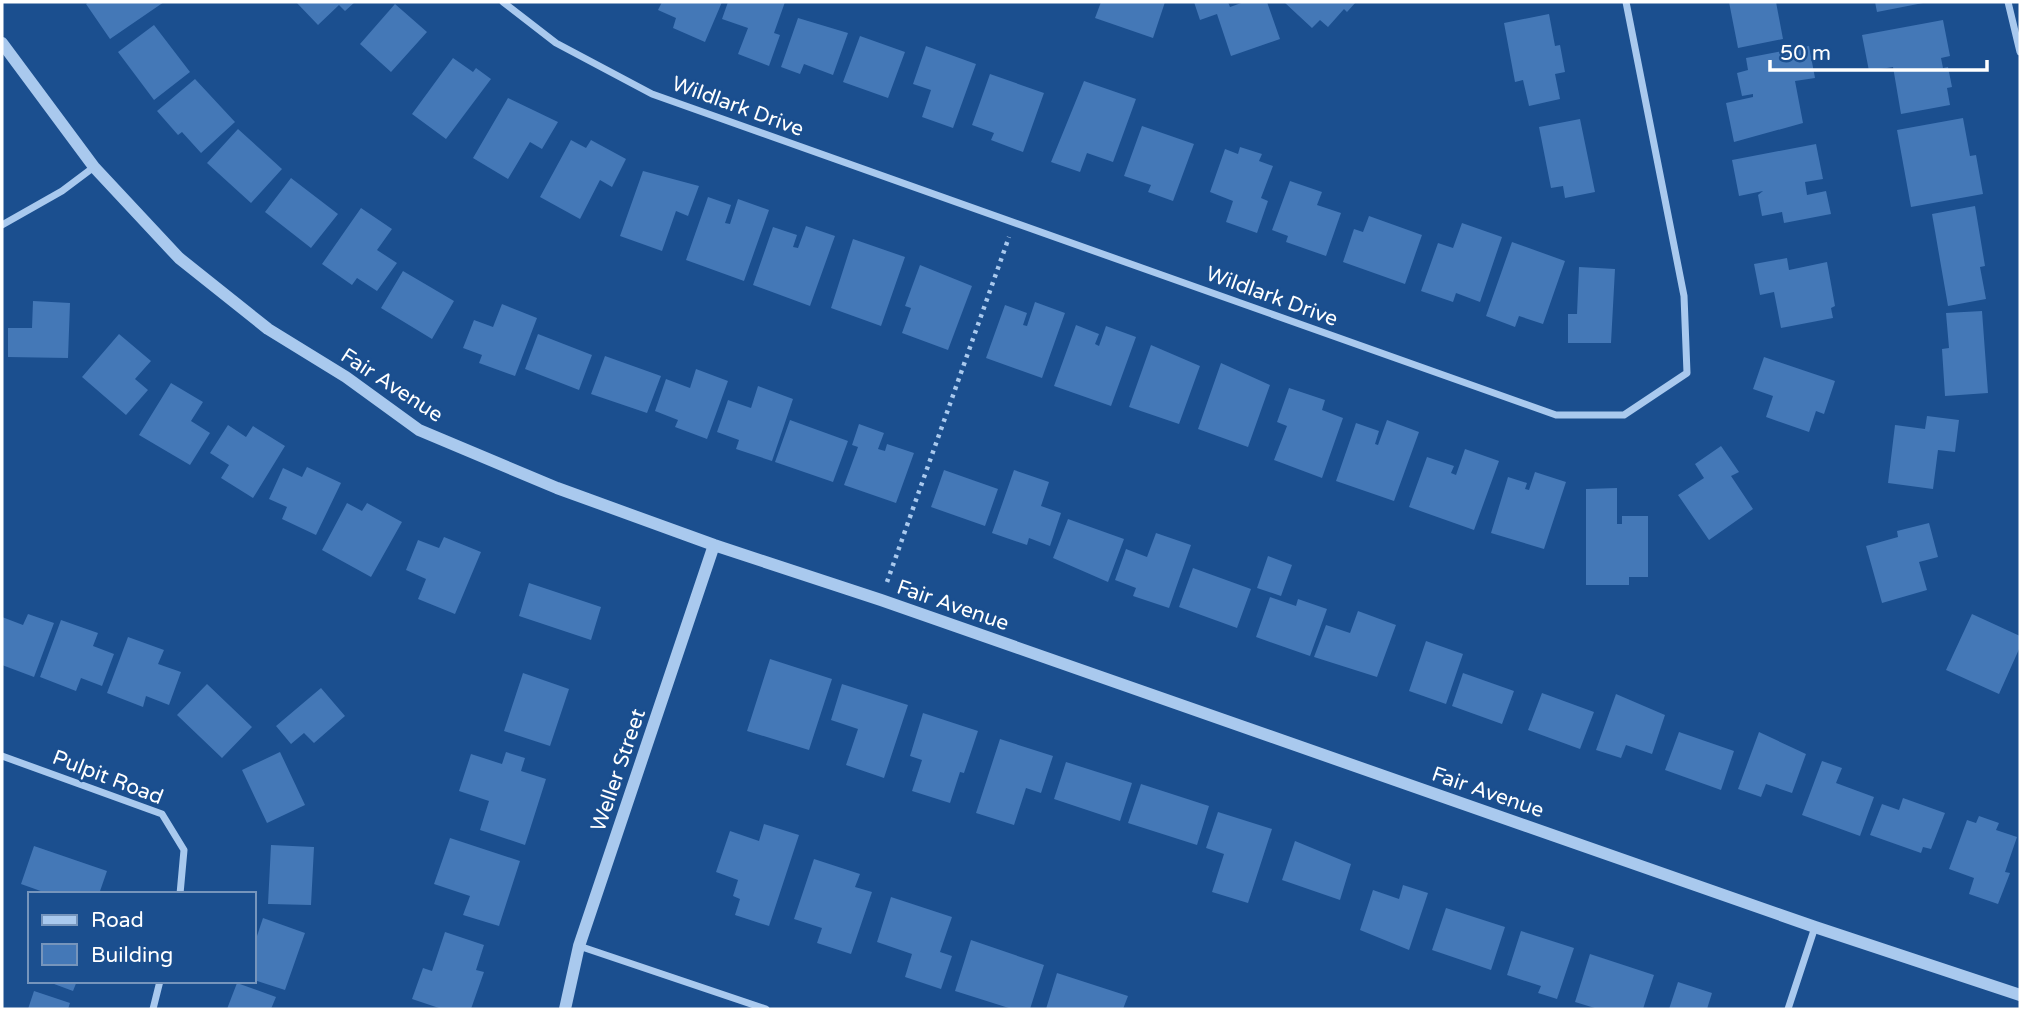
<svg xmlns="http://www.w3.org/2000/svg" width="2022" height="1011" viewBox="0 0 2022 1011" font-family="'Varela Round',sans-serif">
  <style>
    .building { fill: #4478b7 }
    .lines { fill: none; stroke-linecap: round; stroke-linejoin: round }
    .path { stroke: #a9c9ee; stroke-width: 4.5; stroke-dasharray: 3.5 5; stroke-linecap: butt }
    .minor { stroke: #a9c9ee; stroke-width: 7 }
    .tertiary { stroke: #a9c9ee; stroke-width: 12 }
    .labels { text-anchor: middle; stroke-width: 5; stroke-linejoin: round; paint-order: stroke }
    .street-label { font-size: 21px; fill: #fff; stroke: #1b4f8f }
  </style>
  <rect width="100%" height="100%" fill="#1b4f8f"/>
  <path class="building" d="M89 2H164L110 39 86 4Z
    M296 2H355L345 11 339 5 318 25Z
    M662 2H722L705 42 673 28 676 18 658 10Z
    M728 2H785L774 33 780 35 769 66 738 54 748 28 722 19Z
    M1101 2H1165L1153 38 1095 18Z
    M1194 2H1228L1230 7 1244 2H1267L1280 39 1231 56 1217 14 1200 20Z
    M1284 2H1356L1347 12 1344 9 1328 27 1320 20 1312 28Z
    M1729 2H1776L1783 39 1738 48Z
    M1875 2H1922L1923 3 1877 12Z
    M395 4 427 32 391 72 360 44Z
    M1549 14 1555 46 1560 45 1565 72 1555 74 1560 99 1529 106 1523 80 1515 82 1504 23Z
    M798 18 848 33 833 75 804 64 800 74 781 67Z
    M1943 20 1950 56 1941 58 1943 68 1948 67 1952 87 1947 88 1950 105 1901 114 1893 67 1869 71 1862 35Z
    M154 25 190 72 154 100 118 52Z
    M860 36 905 52 888 98 843 82Z
    M926 46 976 64 953 128 922 117 931 90 913 84Z
    M1809 46 1815 78 1795 81 1803 123 1734 142 1726 103 1753 97V94L1742 96 1737 73 1748 70 1746 58Z
    M453 58 473 72 476 68 491 79 446 139 412 114Z
    M990 74 1044 93 1023 152 991 140 994 133 972 125Z
    M195 79 235 122 201 153 182 132 178 135 157 111Z
    M1084 81 1136 99 1113 162 1087 153 1080 172 1051 162Z
    M508 98 558 122 542 149 530 142 508 179 473 158Z
    M1963 118 1970 156 1976 155 1983 194 1911 207 1897 130Z
    M1580 119 1595 192 1565 198 1563 186 1551 188 1539 127Z
    M1142 126 1194 144 1173 201 1148 192 1151 185 1124 176Z
    M238 129 282 169 251 203 207 163Z
    M571 140 586 148 591 140 626 159 612 187 600 180 580 219 540 197Z
    M1816 144 1823 179 1805 182 1807 195 1826 191 1831 214 1784 223 1782 212 1762 216 1758 195 1763 191 1739 196 1732 160Z
    M1240 147 1262 154 1259 161 1273 166 1261 198 1268 201 1257 233 1226 222 1233 201 1210 192 1225 149 1238 154Z
    M643 171 699 186 688 216 676 211 662 251 620 236Z
    M291 178 338 214 311 248 265 212Z
    M1290 181 1322 192 1317 205 1341 213 1326 256 1286 242 1288 236 1272 230Z
    M708 197 731 205 725 223 730 224 738 199 769 210 744 281 686 260Z
    M1975 206 1985 266 1980 267 1986 299 1948 306 1932 214Z
    M361 208 392 229 377 250 397 263 377 291 357 278 352 285 322 264Z
    M1369 216 1422 235 1405 284 1343 262 1354 229 1363 232Z
    M1462 223 1502 237 1480 302 1456 293 1453 302 1421 291 1438 243 1453 248Z
    M806 226 835 236 810 306 753 285 773 227 797 235 793 247 798 248Z
    M853 239 905 257 881 326 831 308Z
    M1512 242 1565 261 1543 324 1519 316 1515 327 1486 316Z
    M1787 258 1789 270 1827 262 1835 306 1831 308 1833 318 1781 328 1774 292 1760 295 1754 264Z
    M920 265 972 286 948 350 902 333 911 308 905 306Z
    M1579 267 1615 269 1611 343H1568V314H1577Z
    M403 271 454 301 432 339 381 308Z
    M33 301 70 303 68 358 8 357V328H32Z
    M1035 302 1065 313 1042 378 986 358 1005 305 1027 313 1023 325 1027 326Z
    M502 304 537 318 515 376 479 363 482 355 463 348 474 320 493 327Z
    M1982 311 1988 393 1945 396 1942 349 1949 348 1946 313Z
    M1076 325 1099 334 1095 344 1099 346 1106 326 1136 337 1111 406 1054 386Z
    M119 334 151 361 135 379 148 390 126 415 82 377Z
    M538 334 592 355 579 390 525 369Z
    M1151 345 1200 366 1179 424 1129 407Z
    M605 356 661 376 647 413 591 394Z
    M1764 357 1835 381 1824 414 1816 411 1809 432 1766 417 1773 396 1753 389Z
    M1221 363 1270 385 1248 447 1198 429Z
    M696 369 728 381 707 439 675 427 678 420 655 411 666 379 690 388Z
    M171 383 203 402 191 421 210 433 190 465 139 435Z
    M758 386 793 399 772 461 736 449 739 440 717 432 728 400 751 408Z
    M1289 388 1325 400 1322 410 1343 418 1322 478 1274 460 1287 426 1277 422Z
    M1927 416 1959 420 1955 452 1938 450 1933 489 1888 483 1895 425 1925 429Z
    M790 420 848 441 833 482 775 462Z
    M1387 420 1419 432 1394 501 1336 481 1356 423 1379 431 1375 444 1378 445Z
    M859 424 884 433 878 449 885 451 887 444 914 453 896 503 844 485 858 447 852 445Z
    M228 425 246 437 253 426 285 446 253 498 221 478 229 465 210 453Z
    M1721 446 1739 472 1731 476 1753 509 1709 540 1678 495 1704 478 1695 464Z
    M1465 449 1499 461 1474 530 1409 507 1427 457 1454 466 1451 473 1456 475Z
    M307 467 341 483 316 535 282 519 287 507 269 499 283 468 302 477Z
    M944 470 998 489 985 526 931 507Z
    M1014 470 1049 482 1041 506 1061 513 1050 546 1029 538 1027 545 992 533Z
    M1535 472 1566 482 1544 549 1491 533 1508 477 1527 483 1525 489 1529 490Z
    M1617 488V524H1622V516H1648V577H1629V585H1586V489Z
    M347 503 362 511 367 503 402 522 371 577 322 550Z
    M1068 519 1124 539 1108 582 1053 558Z
    M1929 523 1938 557 1919 562 1927 590 1882 603 1866 546 1898 537 1897 531Z
    M1156 533 1191 545 1169 608 1133 596 1136 588 1115 580 1126 549 1147 557Z
    M444 537 481 552 455 614 418 599 426 579 406 570 418 540 439 548Z
    M1268 556 1292 565 1281 596 1257 588Z
    M1193 568 1251 589 1237 628 1179 607Z
    M529 583 601 607 591 640 519 616Z
    M1270 597 1296 606 1298 599 1327 609 1310 656 1256 637Z
    M1358 611 1396 625 1377 677 1314 657 1326 625 1350 633Z
    M28 614 54 623 34 677 2 665V617L23 625Z
    M1972 614 2020 636V647L1999 694 1946 670Z
    M61 620 98 633 93 646 114 654 102 686 81 678 76 691 40 677Z
    M128 637 164 650 158 664 181 672 169 705 146 696 143 707 107 693Z
    M1426 641 1463 654 1446 704 1409 691Z
    M770 659 832 679 809 750 747 731Z
    M523 673 569 689 550 746 504 731Z
    M1463 673 1514 691 1502 724 1452 706Z
    M207 684 252 727 222 758 177 715Z
    M842 684 908 705 884 778 846 765 858 729 831 720Z
    M321 688 345 716 314 743 304 733 291 744 276 726Z
    M1542 693 1594 712 1580 749 1528 730Z
    M1616 694 1665 715 1652 754 1626 745 1621 758 1596 750Z
    M923 713 978 731 964 773 960 772 950 803 912 791 922 760 910 756Z
    M1679 732 1734 751 1721 790 1665 770Z
    M1759 732 1806 754 1792 793 1766 784 1761 797 1738 789Z
    M1000 739 1053 756 1041 793 1026 788 1014 825 976 813Z
    M280 752 305 805 267 823 242 770Z
    M506 752 525 758 521 771 546 779 525 845 480 830 489 801 459 791 471 754 502 764Z
    M1822 761 1842 768 1836 783 1874 797 1860 836 1802 815Z
    M1066 762 1132 783 1120 821 1054 799Z
    M1141 784 1209 806 1197 845 1128 823Z
    M1903 798 1945 813 1931 849 1923 847 1921 853 1870 835 1882 804 1899 810Z
    M1218 812 1272 829 1248 903 1212 892 1224 854 1206 848Z
    M1979 816 1999 823 1996 830 2017 837 2005 872 2010 873 1998 904 1969 894 1974 878 1949 869 1967 820 1976 823Z
    M764 824 799 835 769 926 735 915 740 899 733 896 738 880 716 872 730 831 759 841Z
    M450 838 520 861 499 926 463 915 470 896 434 884Z
    M1295 841 1351 864 1340 900 1282 880Z
    M271 845 314 847 311 905 268 904Z
    M34 846 107 871 99 894H49L21 884Z
    M814 859 860 874 855 887 872 892 851 954 817 943 822 928 794 919Z
    M1403 885 1428 893 1409 950 1360 930 1373 890 1399 899Z
    M891 897 952 917 940 952 952 956 941 989 905 977 912 954 877 942Z
    M1446 908 1505 927 1491 970 1432 950Z
    M263 918 305 933 285 990 254 980V945Z
    M1521 931 1574 948 1557 999 1538 993 1541 986 1507 975Z
    M445 932 484 945 476 970 484 972 471 1009H442L412 999 423 968 432 971Z
    M971 940 1044 965 1030 1009H1012L955 991Z
    M1590 954 1654 975 1643 1009H1598L1575 1002Z
    M1057 973 1128 996 1123 1009H1046Z
    M46 981H77L73 991Z
    M1678 982 1712 993 1707 1009H1669Z
    M237 983 276 997 271 1009H227Z
    M34 991 70 1003 68 1009H28Z"/>
  <g class="lines">
    <path class="path" d="M887 582 1009 237"/>
    <path class="minor" d="M503 2 556 43 652 94 1556 415H1624L1687 373 1684 296 1626 2
      M2008 2 2020 52
      M2 225 62 191 94 167
      M2 756 162 814 184 850 180 894
      M579 946 766 1009
      M153 1009 160 981
      M1788 1009 1815 927"/>
    <path class="tertiary" d="M2 43 94 167 179 258 268 329 346 377 419 430 557 488 714 545 881 600 1815 927 2020 995
      M565 1009 579 946 714 545"/>
  </g>
  <g class="labels">
    <g class="street-label">
      <text transform="translate(738 106) rotate(20)" y="7">Wildlark Drive</text>
      <text transform="translate(1272 296) rotate(20)" y="7">Wildlark Drive</text>
      <text transform="translate(392 385) rotate(33)" y="7">Fair Avenue</text>
      <text transform="translate(953 605) rotate(19)" y="7">Fair Avenue</text>
      <text transform="translate(618 770) rotate(-71)" y="7">Weller Street</text>
      <text transform="translate(108 777) rotate(21)" y="7">Pulpit Road</text>
      <text transform="translate(1488 792) rotate(19)" y="7">Fair Avenue</text>
    </g>
  </g>
  <rect width="2022" height="1011" fill="none" stroke="#ffffff" stroke-width="7"/>
  <rect x="28" y="892" width="228" height="91" fill="#1b4f8f" stroke="#7695bc" stroke-width="2"/>
  <rect x="42" y="915" width="35" height="10" fill="#a9c9ee" stroke="#7695bc" stroke-width="2"/>
  <text x="91" y="927" font-size="21" fill="#ffffff">Road</text>
  <rect x="42" y="944" width="35" height="21" fill="#4478b7" stroke="#7695bc" stroke-width="2"/>
  <text x="91" y="962" font-size="21" fill="#ffffff">Building</text>
  <path d="M1770 60v10h217v-10" fill="none" stroke="#ffffff" stroke-width="3.5"/>
  <text x="1780" y="60" font-size="21" fill="#ffffff" stroke="#1b4f8f" stroke-width="5" paint-order="stroke">50 m</text>
</svg>
